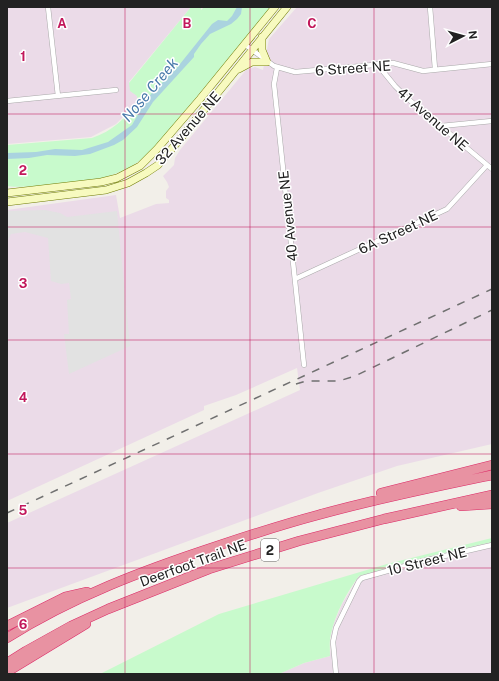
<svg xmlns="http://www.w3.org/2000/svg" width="499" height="681" viewBox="0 0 499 681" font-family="'Public Sans',sans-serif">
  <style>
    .industrial { fill: #ebdbe8 }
    .park { fill: #c8facc }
    .parking { fill: #e2e2e2 }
    .water { fill: #aad3df }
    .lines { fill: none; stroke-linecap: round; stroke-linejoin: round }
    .minor-casing { stroke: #a9a9a9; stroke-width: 5.5 }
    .secondary-casing { stroke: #707d05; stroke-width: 8 }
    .motorway-casing { stroke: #dc2a67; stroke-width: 10 }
    .minor { stroke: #fff; stroke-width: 4.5 }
    .secondary { stroke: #f7fabf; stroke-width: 7 }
    .motorway { stroke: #e892a2; stroke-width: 9 }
    .rail { stroke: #707070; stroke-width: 1.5; stroke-dasharray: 8 8; stroke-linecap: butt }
    .grid { fill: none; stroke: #c2185b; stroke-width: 1; stroke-opacity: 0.55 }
    .labels { text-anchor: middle; stroke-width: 3; stroke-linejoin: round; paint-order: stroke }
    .shield { fill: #fff; stroke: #646464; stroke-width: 1 }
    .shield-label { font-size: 13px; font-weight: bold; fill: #222 }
    .street-label { font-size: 14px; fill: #222; stroke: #fff }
    .water-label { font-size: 15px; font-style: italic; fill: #4a7aab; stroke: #fff }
    .grid-label { font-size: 13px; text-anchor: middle; font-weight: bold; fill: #c2185b; stroke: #fff; stroke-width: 3; stroke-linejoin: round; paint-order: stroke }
  </style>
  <rect width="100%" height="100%" fill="#f2efe9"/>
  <path class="industrial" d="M7 7H191L129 82 137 96 138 102 116 124 91 137 7 144Z
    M297 7H492V444L397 466 318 493 7 608V523L300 390 297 368 236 395 204 406V410L7 501V210L116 195 120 218 156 204 169 203V200L166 198V191L169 187 167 182 163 176 174 165 175 158 180 150 246 70 255 67 263 70 269 39Z
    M492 542V674H279L304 663 330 656 331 635 334 623 342 604 359 576 426 557Z"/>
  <path class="park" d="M191 7H201V10L204 7H271L156 146C126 178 95 181 53 184 38 186 22 188 7 186V145L92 138C113 131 125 118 138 102L137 96 130 91 129 83Z
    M492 538V542L426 557 359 576C347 592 335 614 331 634 329 641 330 649 330 656L304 663 279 674H100L219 614 387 564Z"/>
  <path class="parking" d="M45 210 60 213 67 217 117 211 130 346 69 374 64 334H69L67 300 71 299 69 283 61 284 51 281 48 238 25 232 11 234 7 241V211Z"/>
  <path class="water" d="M237 7H242L241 14 237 19 231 24 210 34 201 44 194 54V57L153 102 137 127 123 140 114 145 90 154 75 156 47 155 29 158 7 159V153L36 152 55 149 82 150 108 142 132 125 144 104 151 94 176 69 212 24 218 20 227 21 232 16Z"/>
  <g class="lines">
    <defs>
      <path id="minor" d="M48 7 58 96
        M430 7 435 69
        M244 44 274 66 295 72 385 64 393 63 423 71 492 64
        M377 64 395 86 407 98 492 169
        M277 68 274 84 304 365
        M7 101 116 90
        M441 126 492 121
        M295 279 447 209 487 165
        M336 674 333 642 336 628 359 581 362 578 423 561 492 545"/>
      <path id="secondary" d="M239 69 252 62H267L262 50V37
        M7 193 101 182 117 178 140 166 157 149 200 99 275 7
        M7 202 106 190 128 183 146 173 158 165 181 138 287 7"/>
      <path id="motorway" d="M381 493 492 465
        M461 506 492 504
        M7 626 65 597 87 592
        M7 638C72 597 144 570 217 546 250 535 284 524 318 515 375 499 434 487 492 475
        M7 663 26 651 71 626 108 609 209 569 299 541 384 519 492 495
        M7 672 86 624"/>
    </defs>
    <use href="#minor" class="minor-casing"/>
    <use href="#secondary" class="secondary-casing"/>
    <use href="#motorway" class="motorway-casing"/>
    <use href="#minor" class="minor"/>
    <use href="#secondary" class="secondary"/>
    <use href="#motorway" class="motorway"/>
    <path class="rail" d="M296 384 306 381H339L355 376 492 310
      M7 513 492 289"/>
  </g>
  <path class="grid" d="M125 7V674M250 7V674M374 7V674M7 114H492M7 227H492M7 340H492M7 454H492M7 568H492"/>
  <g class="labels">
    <rect class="shield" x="261" y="539" width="18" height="22" rx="3"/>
    <g class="shield-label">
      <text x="270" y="555">2</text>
    </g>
    <g class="street-label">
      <text transform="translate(353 68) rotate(-4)" y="5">6 Street NE</text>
      <text transform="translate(433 119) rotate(41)" y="5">41 Avenue NE</text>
      <text transform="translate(188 128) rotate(-49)" y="5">32 Avenue NE</text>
      <text transform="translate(288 216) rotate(-96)" y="5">40 Avenue NE</text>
      <text transform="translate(398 232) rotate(-25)" y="5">6A Street NE</text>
      <text transform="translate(427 561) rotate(-14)" y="5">10 Street NE</text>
      <text transform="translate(193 563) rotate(-20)" y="5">Deerfoot Trail NE</text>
    </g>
    <g class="water-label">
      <text transform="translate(150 90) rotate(-50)" y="5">Nose Creek</text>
    </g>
  </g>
  <g class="grid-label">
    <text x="62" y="28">A</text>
    <text x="187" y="28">B</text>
    <text x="312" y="28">C</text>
    <text x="23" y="61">1</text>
    <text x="23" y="175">2</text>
    <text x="23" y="288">3</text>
    <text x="23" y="402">4</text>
    <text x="23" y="515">5</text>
    <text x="23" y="629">6</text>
  </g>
  <rect width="499" height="681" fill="none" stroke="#222222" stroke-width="16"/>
  <g transform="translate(463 36) rotate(84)" stroke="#ffffff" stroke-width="3" paint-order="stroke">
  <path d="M0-3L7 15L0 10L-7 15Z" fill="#222222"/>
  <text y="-6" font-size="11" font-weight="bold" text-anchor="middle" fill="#222222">N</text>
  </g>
</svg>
